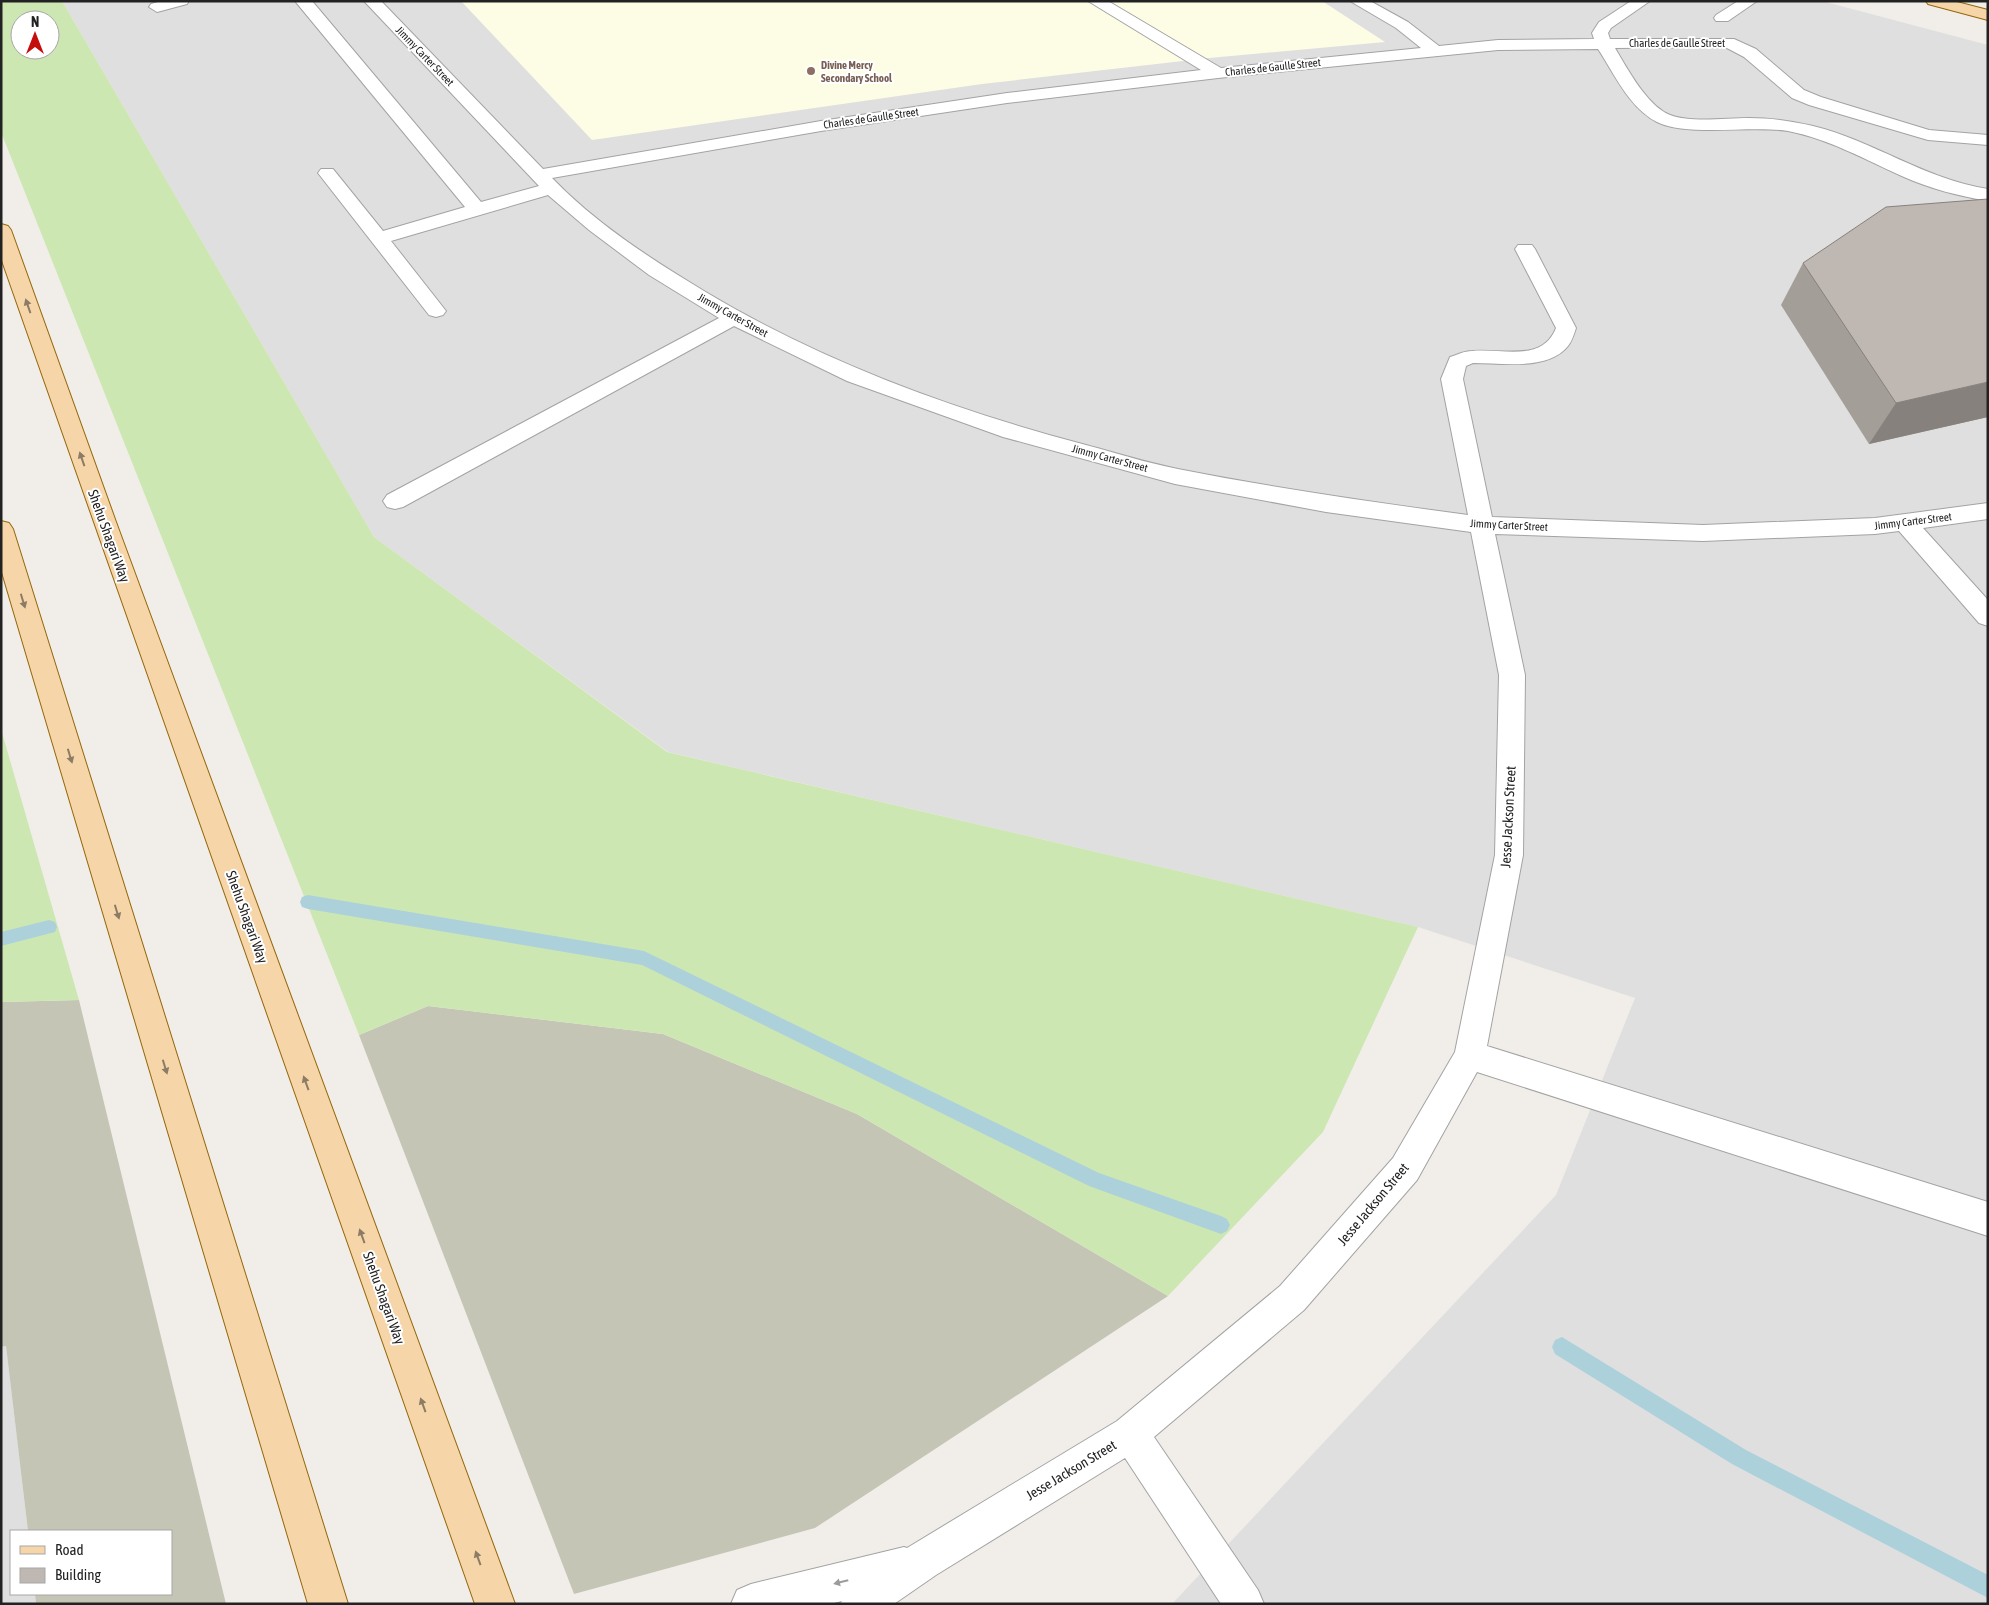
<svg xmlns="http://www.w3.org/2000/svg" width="1989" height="1605" viewBox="0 0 1989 1605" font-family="'Asap Condensed',sans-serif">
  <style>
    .residential { fill: #e0dfdf }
    .education { fill: #fdfde6 }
    .construction { fill: #c5c5b5 }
    .grass { fill: #cde7b3; fill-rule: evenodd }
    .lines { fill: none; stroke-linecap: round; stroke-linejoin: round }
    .stream { fill: #add1db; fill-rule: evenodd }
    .minor-casing { stroke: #a3a3a3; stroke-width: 2 }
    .major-casing { stroke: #95670a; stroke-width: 2 }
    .minor { fill: #fff; fill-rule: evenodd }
    .major { fill: #f6d5a9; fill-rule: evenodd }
    .wall { fill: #a49e99 }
    .shaded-wall { fill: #86817d }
    .building { fill: #bfb8b2; stroke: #86817d }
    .oneway { fill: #8c7c66 }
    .oneway2 { fill: #9c9c9c }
    .education-dot { fill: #8d6e63; stroke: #fff; stroke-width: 2 }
    .labels { text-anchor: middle; stroke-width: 4; stroke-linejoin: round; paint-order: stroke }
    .far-street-label { font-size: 11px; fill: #222; stroke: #fff }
    .far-education-label { font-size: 11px; font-weight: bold; fill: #785e54; stroke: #fff; text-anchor: start }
    .street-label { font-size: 14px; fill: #222; stroke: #fff }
  </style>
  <rect width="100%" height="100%" fill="#f1eee9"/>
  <path class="residential" d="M62 1H1822L1988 45V1604H1172L1556 1195 1635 998 1418 927 668 752 374 537Z
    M6 1346 28 1531H11V1594H35L36 1604H1V1347Z"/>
  <path class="education" d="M461 1H1322L1385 42 1209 58 982 84 592 140Z"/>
  <path class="construction" d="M79 1000 226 1604H36L35 1594H171V1531H28L6 1346 1 1347V1002Z
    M428 1006 663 1034 857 1114 1168 1296 815 1528 574 1594 359 1035Z"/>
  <path class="grass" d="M1 1H62L374 537 667 752 1418 927 1323 1132 1168 1296 857 1114 663 1034 428 1006 359 1035 1 132ZM20 20H50V50H20Z
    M1 729 79 1000 1 1002Z"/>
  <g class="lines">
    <path class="stream" d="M308 895 644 951 1099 1173 1221 1216 1227 1219 1230 1225 1227 1231 1221 1234 1089 1186 642 965 308 909 302 907 300 902 302 897Z
      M49 920 55 922 57 927 55 932 1 946V932Z
      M1562 1337 1746 1450 1988 1575V1598L1732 1464 1555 1354 1552 1347 1555 1340Z"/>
    <defs>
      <path id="minor" d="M161 1H189L187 4 157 12 149 7 151 4Z
        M295 1H312L481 202 539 186 364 1H381L543 169 821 121 1007 93 1201 70 1088 1H1108L1221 68 1421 48 1396 28 1350 1H1370L1408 22 1439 46 1498 40 1594 39 1592 33 1599 22 1631 1H1650L1611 28 1608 33 1610 39H1734L1756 49 1804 90 1821 97 1929 130 1988 135V145L1928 140 1809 105 1792 98 1744 57 1725 47 1615 48C1627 68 1647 106 1670 115 1691 123 1726 118 1749 118 1771 118 1792 121 1813 126 1874 141 1924 179 1988 189V201C1959 196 1931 189 1904 177 1866 160 1829 139 1788 131 1752 125 1687 137 1657 122 1629 108 1614 73 1598 49L1498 50 1218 78 1007 103 821 131 552 178C595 223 651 259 704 291 822 362 953 410 1086 445 1116 453 1147 463 1178 469 1274 488 1371 502 1468 515L1441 379 1450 357C1457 355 1464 351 1472 351 1503 348 1542 363 1556 328L1515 249 1518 245H1532L1535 249 1576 328C1574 334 1572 341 1568 346 1548 371 1502 363 1473 363L1466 366 1463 379 1492 517 1703 525 1875 518 1988 503V519L1923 528 1988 600V626L1979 623 1899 531 1875 534 1703 541 1495 534 1525 675 1523 855 1487 1046 1988 1202V1236L1477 1072 1417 1180 1304 1310 1154 1437 1258 1590 1264 1604H1221L1125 1458 936 1575 894 1604H840L842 1601 830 1604H731L737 1590 751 1584 904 1547 907 1548 1117 1421 1280 1286 1393 1158 1455 1052 1495 855 1499 675 1471 532 1326 512 1175 484 1003 437 847 381 734 326 403 507 395 509 387 507 383 501 387 495 719 318 649 275 589 230 548 195 391 241 446 311 443 315 436 317 429 315 318 173 321 169H333L383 231 465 207Z
        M1738 1H1757L1728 21H1716L1714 18 1716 15Z"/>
      <path id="major" d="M1926 1H1953L1988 10V20L1928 4Z
        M1 224 8 226 11 230 116 522 515 1604H475L1 258Z
        M1 521 9 523 13 529 348 1604H308L1 569Z"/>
    </defs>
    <use href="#minor" class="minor-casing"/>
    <use href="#major" class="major-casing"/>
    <use href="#minor" class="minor"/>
    <use href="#major" class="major"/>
  </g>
  <path class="wall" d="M1803 263 1988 417 1869 444 1781 305Z"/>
  <path class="shaded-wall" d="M1988 382V417L1869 444 1896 403Z"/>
  <path class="building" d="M1988 199V382L1896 403 1803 263 1886 207Z"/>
  <defs><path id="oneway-solid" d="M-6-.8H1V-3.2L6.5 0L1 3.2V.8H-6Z" transform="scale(1.25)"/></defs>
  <g class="oneway">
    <use href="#oneway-solid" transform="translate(28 306) rotate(-109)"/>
    <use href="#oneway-solid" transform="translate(82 459) rotate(-109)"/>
    <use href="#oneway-solid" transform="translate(23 601) rotate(73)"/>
    <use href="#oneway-solid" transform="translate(70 756) rotate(73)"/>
    <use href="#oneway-solid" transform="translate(117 912) rotate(73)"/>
    <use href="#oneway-solid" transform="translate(165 1067) rotate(73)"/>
    <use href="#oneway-solid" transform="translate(306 1083) rotate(-110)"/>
    <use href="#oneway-solid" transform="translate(362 1236) rotate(-110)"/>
    <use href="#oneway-solid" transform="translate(423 1405) rotate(-110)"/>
    <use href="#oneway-solid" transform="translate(478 1558) rotate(-110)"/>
  </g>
  <use class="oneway2" href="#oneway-solid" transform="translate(841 1582) rotate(166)"/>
  <circle class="education-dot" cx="811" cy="71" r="5"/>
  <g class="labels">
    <g class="far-street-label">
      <text x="1677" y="47">Charles de Gaulle Street</text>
      <text transform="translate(425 56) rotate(46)" y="4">Jimmy Carter Street</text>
      <text transform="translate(1273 67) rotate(-6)" y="4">Charles de Gaulle Street</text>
      <text transform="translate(871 118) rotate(-8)" y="4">Charles de Gaulle Street</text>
      <text transform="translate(733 315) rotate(29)" y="4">Jimmy Carter Street</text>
      <text transform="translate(1110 458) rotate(15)" y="4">Jimmy Carter Street</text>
      <text transform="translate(1913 521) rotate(-7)" y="4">Jimmy Carter Street</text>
      <text transform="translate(1509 525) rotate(3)" y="4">Jimmy Carter Street</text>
    </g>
    <g class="far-education-label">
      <text x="821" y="69">Divine Mercy<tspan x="821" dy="13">Secondary School</tspan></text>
    </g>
    <g class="street-label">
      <text transform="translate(109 536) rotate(70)" y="5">Shehu Shagari Way</text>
      <text transform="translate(1508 817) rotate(-87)" y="5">Jesse Jackson Street</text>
      <text transform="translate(247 917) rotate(70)" y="5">Shehu Shagari Way</text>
      <text transform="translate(1373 1204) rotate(-50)" y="5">Jesse Jackson Street</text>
      <text transform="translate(384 1298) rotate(70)" y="5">Shehu Shagari Way</text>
      <text transform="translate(1071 1470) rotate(-31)" y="5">Jesse Jackson Street</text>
    </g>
  </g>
  <rect width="1989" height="1605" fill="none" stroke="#222222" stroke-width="5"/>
  <rect x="10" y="1530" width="162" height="65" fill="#ffffff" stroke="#a7a7a7"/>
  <rect x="20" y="1546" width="25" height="8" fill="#f6d5a9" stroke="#a7a7a7"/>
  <text x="55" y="1555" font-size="15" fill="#222222">Road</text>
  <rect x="20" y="1568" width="25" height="15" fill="#bfb8b2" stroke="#a7a7a7"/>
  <text x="55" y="1580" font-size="15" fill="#222222">Building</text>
  <g transform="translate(35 35)"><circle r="24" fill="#ffffff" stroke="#a7a7a7"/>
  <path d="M0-4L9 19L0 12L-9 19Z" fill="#c60d0d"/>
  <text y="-8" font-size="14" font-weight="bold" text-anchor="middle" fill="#222222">N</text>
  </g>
</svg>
